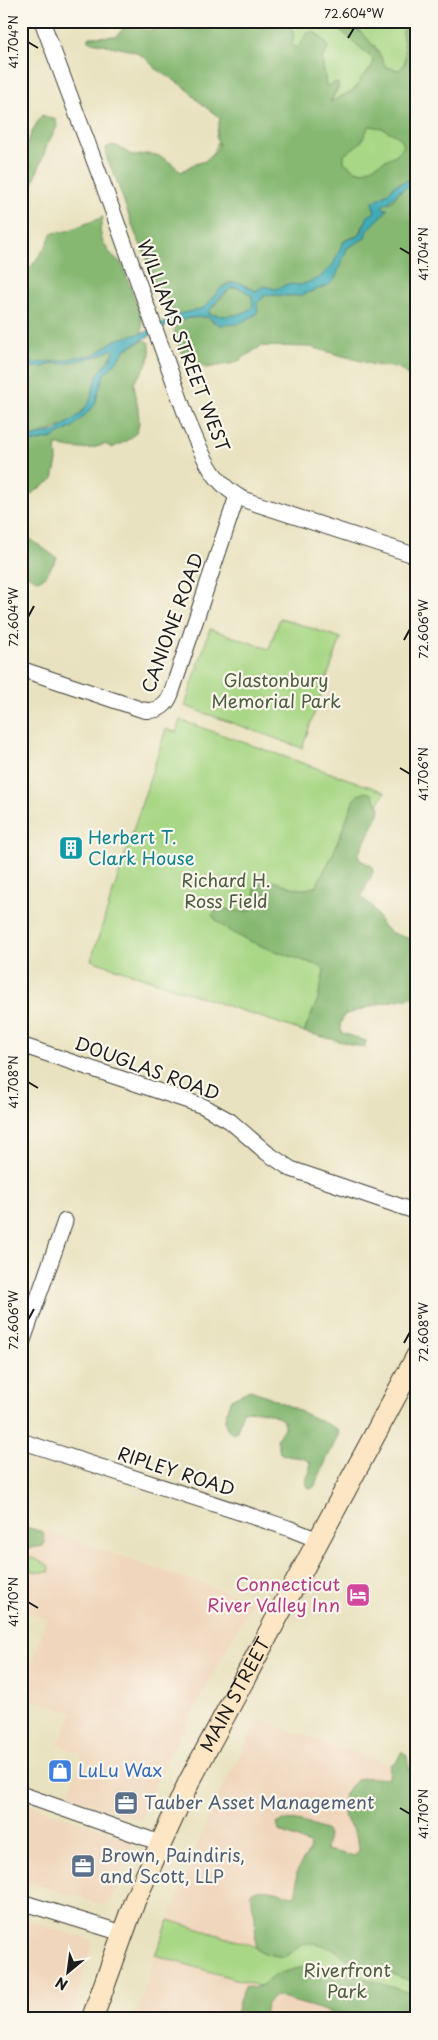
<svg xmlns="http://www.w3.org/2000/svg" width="438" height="2040" viewBox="0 0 438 2040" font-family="'Playpen Sans',sans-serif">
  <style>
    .built { fill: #f0d6bc }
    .green { fill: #a8d785; stroke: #627a50 }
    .forest { fill: #86b872; stroke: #516a47; fill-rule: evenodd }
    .water { fill: #3cacb8; stroke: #2c646a; fill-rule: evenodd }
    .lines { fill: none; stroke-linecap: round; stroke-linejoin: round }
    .street-casing { stroke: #3b3a35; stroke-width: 17 }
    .secondary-casing { stroke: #3b3a35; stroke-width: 23 }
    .street { stroke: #fff; stroke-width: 15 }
    .secondary { stroke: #fce6c4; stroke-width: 21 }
    .ticks { fill: none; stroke: #1c1c1c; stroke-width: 2 }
    .labels { text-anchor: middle; stroke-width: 4.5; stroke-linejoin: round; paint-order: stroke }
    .street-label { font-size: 18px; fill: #1c1c1c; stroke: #fbf7ec }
    .park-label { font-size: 18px; fill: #4d5d41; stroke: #fbf7ec }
    .culture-label { font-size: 18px; fill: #0d838f; stroke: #fbf7ec; text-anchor: start }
    .hotel-label { font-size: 18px; fill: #b23c85; stroke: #fbf7ec; text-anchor: end }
    .shop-label { font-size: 18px; fill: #366cbe; stroke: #fbf7ec; text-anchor: start }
    .service-label { font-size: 18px; fill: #4e5e75; stroke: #fbf7ec; text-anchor: start }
    .neatline { fill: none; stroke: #1c1c1c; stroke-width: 2 }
    .ticks-label { font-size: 12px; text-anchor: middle; fill: #1c1c1c }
  </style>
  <rect width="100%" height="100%" fill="#fbf7ec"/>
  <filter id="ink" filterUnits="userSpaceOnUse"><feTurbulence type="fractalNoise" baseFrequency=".02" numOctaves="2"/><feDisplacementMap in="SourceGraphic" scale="10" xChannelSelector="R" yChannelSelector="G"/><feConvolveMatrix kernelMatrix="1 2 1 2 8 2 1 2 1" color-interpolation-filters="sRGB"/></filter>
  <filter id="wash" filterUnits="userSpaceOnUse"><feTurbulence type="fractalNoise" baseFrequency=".0096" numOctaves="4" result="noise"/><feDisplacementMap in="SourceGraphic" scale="20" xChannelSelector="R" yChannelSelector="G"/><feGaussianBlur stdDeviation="1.12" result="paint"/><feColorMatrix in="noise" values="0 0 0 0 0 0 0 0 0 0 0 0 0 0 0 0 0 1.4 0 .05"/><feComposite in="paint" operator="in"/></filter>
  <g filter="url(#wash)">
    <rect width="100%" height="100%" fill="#e9e2c0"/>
    <path class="built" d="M21 1523 252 1601 156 1781 141 1820 68 1796 82 1754 57 1745 73 1713 21 1696 47 1619 21 1610V1553L26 1549 38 1548 24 1527 21 1528Z
      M258 1720 390 1765 391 1775 388 1779 363 1778 346 1792 342 1808 343 1813 357 1836 358 1848 355 1856 326 1850 328 1835H285L307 1843 310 1846 309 1851 306 1856 297 1878V1893L293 1896 261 1889 250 1901 255 1916V1946L169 1920 212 1807Z
      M21 1802 134 1840 108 1906 21 1880Z
      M21 1919 90 1940 92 1943 72 2019H21Z
      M155 1955 259 1986 254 1988 248 1985 239 2001 235 2019H136Z
      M273 1996H278L354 2019H264L266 2005Z"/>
    <path class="green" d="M289 21H417V24L406 28 402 33C404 44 410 62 399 70L386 68 376 47 370 43 357 28 361 46 373 59V67L365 74 354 90 330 102 339 87 335 83 328 86 326 85 322 59 326 53 325 41 316 33V120L417 80V244L204 173 262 42 293 36Z
      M280 618 341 638 302 748 185 706 210 629 269 649Z
      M180 720 385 792 334 886 335 953 308 1033 91 960 166 729 176 732Z
      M33 1558 48 1565 50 1572H37L23 1568 22 1564 25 1559Z
      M169 1920 287 1956 294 1935 417 1971V2019H368L155 1955Z"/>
    <path class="forest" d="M167 21H231L239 23 240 21H289L294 37 292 43 294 47H298L301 44 306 34 313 31 327 44 328 49 322 59 326 85 328 86 336 83 339 84 330 102C342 96 359 92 361 78 368 71 374 69 373 59L339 29 340 27C360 20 379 53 386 67L399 70C412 61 401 42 403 30L417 24V177L395 185 388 193 378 199 373 206 375 212C368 218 362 224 360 235L345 240 333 265 319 278 301 285 288 284 276 290 264 286 256 291C239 286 230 274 215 295 212 299 210 305 206 307 198 312 184 313 175 315L156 287 146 256 135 233 116 179 107 159 106 148C117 140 124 153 134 156 139 156 142 154 146 154 160 153 172 163 181 172L192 165 205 161 217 150 219 145 216 137 220 118 197 100 186 88 155 68 144 57 134 51 92 42 88 40 90 37 117 36 124 27 128 26C141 29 159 36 167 21ZM369 126 382 128 401 138 404 146 397 154 363 172 355 170 344 162V155L361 142Z
      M42 115 56 120 57 127 48 143 32 186 21 184C21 159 27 136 42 115Z
      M412 186 417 188V392L412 379 399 368 375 365 311 347 261 346 235 363 206 368 185 358 174 337 175 323 189 318 208 317 213 322 247 319 255 315 256 303 266 295 289 296 307 293 329 285 347 248 365 238 366 229H369L388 209H384L382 206 392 201 404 187Z
      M103 217 100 230 102 240 109 252 122 264 142 320V333L115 340 94 355 77 357 61 361 21 364V305L26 300V274L46 246 52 233 67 231Z
      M231 288H240L252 296 253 306C244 317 222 317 209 314V311Z
      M144 340 149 342C154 358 143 370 134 383 135 395 143 424 136 433 130 440 120 444 112 448L105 444C89 451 72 450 56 444L57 461 53 479 21 501V445L52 438 73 427 96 402 100 384 104 374 112 367 126 349Z
      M113 349 114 351C110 360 104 365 99 374 93 382 94 395 89 403 77 425 44 434 22 439L21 367H43L54 363 60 364 98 356Z
      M21 530 26 536 57 558 45 577 37 580 21 572Z
      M366 792 372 794 380 808 379 814 358 855 360 860 372 866 373 872 361 897 372 906 383 926 392 933 417 941V996L378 1004 344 1015 340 1025 342 1033 366 1041 365 1048 304 1032 318 999 324 970 321 967C291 955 230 941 212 915L218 908C230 908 244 916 255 907L256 899 254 888C270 872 286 889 304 889 308 889 313 887 316 886L333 854 354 799 358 795Z
      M250 1390 270 1397 337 1429 339 1433 314 1487 309 1488 305 1482 310 1471V1462C300 1455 290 1459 280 1453L277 1439 285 1426 284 1421C271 1412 258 1409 243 1411L237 1431 233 1433C219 1426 227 1410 231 1399Z
      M24 1527 43 1532 45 1542 43 1546 26 1549 21 1553V1528Z
      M402 1751 407 1756 409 1768 417 1772V1785L413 1789 414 1793 417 1795V1983L345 1958C338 1949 316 1941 305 1944 298 1947 290 1953 284 1957L265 1954 256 1949 255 1916 250 1894C261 1884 280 1893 293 1896L297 1893C298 1886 296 1879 297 1872 299 1862 309 1856 310 1846L307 1843 279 1831 277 1823C293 1816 310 1825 325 1830L328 1835 326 1850 355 1856C366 1840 348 1827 343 1813 338 1801 350 1781 362 1778 371 1776 381 1780 389 1778L390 1765 397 1761Z
      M318 1965 339 1970 417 1995V2019H354L275 1996 266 2005 263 2019H235L239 2001 245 1986 254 1988 262 1985 277 1974 306 1966Z"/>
    <path class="water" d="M417 177V188C398 183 398 198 382 206L384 209H388L369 229H367L365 238 347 248 335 279 329 285 299 296 266 295 257 303 258 311 255 315 238 324 219 325 208 317 189 318 171 324 126 349 112 367 104 374 94 406 73 427 52 438 21 445V438L23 439 56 431 79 415 89 403 98 374 111 358 114 351 112 349 98 356 63 364 54 363 43 367H21V364L61 361 77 357 94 355 115 340 146 332 175 315 204 308 220 289 230 283H240L256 291 264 286 276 289 288 284 301 285 319 278 333 265 343 242 360 235 368 216 375 212 373 206V202L388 193 395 185ZM235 287 240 288 252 296 253 306C244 317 222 317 209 314V311C216 303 224 290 235 287Z"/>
  </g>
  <g filter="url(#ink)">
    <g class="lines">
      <defs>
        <path id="street" d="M42 21 103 184 188 421C202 454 213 487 248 501L417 556
          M21 669 143 710C157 712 166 707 171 694L237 496
          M21 1045 203 1106 230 1121 267 1153 291 1169 417 1212
          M21 1346 65 1221
          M21 1441 288 1528 318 1540
          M21 1794 160 1843
          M21 1902 122 1933"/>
        <g id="secondary">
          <path id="s1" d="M92 2019 135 1900 188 1784 417 1356"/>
        </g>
      </defs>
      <use href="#street" class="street-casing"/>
      <use href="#secondary" class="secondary-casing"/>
      <use href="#street" class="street"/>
      <use href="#secondary" class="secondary"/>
    </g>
  </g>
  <path class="ticks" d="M348 38 354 28M28 42 38 48M400 248 410 254M28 617 34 606M404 640 410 629M400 768 410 774M28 1082 38 1088M28 1320 34 1309M404 1343 410 1332M28 1602 38 1608M400 1808 410 1814"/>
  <defs>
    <symbol id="building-square" viewBox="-11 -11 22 22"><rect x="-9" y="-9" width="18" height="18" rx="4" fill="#0f9aa8" stroke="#fbf7ec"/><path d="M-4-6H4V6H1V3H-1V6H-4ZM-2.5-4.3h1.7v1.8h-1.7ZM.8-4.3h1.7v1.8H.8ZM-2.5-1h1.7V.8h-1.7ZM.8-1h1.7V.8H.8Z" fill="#fff"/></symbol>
    <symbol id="hotel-square" viewBox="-11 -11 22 22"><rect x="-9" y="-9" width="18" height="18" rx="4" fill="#d1479c" stroke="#fbf7ec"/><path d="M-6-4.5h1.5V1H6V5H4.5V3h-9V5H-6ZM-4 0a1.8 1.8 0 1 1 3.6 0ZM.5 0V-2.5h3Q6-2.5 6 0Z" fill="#fff"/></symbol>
    <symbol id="shop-square" viewBox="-11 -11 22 22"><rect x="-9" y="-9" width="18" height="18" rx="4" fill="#3f7fe0" stroke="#fbf7ec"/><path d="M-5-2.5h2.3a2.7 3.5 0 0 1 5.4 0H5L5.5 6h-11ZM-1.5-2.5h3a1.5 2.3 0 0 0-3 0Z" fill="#fff"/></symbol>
    <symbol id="office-square" viewBox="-11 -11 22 22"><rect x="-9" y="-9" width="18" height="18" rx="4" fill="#5c6f8a" stroke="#fbf7ec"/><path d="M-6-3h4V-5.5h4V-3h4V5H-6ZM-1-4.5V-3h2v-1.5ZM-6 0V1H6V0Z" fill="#fff"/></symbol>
  </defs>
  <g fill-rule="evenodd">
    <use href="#building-square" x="57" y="834" width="28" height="28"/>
    <use href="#hotel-square" x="344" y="1581" width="28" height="28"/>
    <use href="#shop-square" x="46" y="1757" width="28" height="28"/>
    <use href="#office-square" x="112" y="1789" width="28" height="28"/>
    <use href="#office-square" x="69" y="1852" width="28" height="28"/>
  </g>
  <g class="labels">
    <g class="street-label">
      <text transform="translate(183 346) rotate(69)" y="6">WILLIAMS STREET WEST</text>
      <text transform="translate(173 623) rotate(-70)" y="6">CANIONE ROAD</text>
      <text transform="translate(147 1069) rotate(20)" y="6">DOUGLAS ROAD</text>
      <text transform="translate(176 1472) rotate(18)" y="6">RIPLEY ROAD</text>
      <text dy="6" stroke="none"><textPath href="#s1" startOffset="355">MAIN STREET</textPath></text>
    </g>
    <g class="park-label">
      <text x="276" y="687">Glastonbury<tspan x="276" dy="21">Memorial Park</tspan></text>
      <text x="226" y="887">Richard H.<tspan x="226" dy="21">Ross Field</tspan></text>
      <text x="347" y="1977">Riverfront<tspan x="347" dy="21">Park</tspan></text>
    </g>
    <g class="culture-label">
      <text x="88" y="844">Herbert T.<tspan x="88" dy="21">Clark House</tspan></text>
    </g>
    <g class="hotel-label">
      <text x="340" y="1591">Connecticut<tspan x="340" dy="21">River Valley Inn</tspan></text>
    </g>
    <g class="shop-label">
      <text x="78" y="1777">LuLu Wax</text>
    </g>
    <g class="service-label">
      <text x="144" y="1809">Tauber Asset Management</text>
      <text x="100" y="1862">Brown, Paindiris,<tspan x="100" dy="21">and Scott, LLP</tspan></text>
    </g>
  </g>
  <rect width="438" height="2040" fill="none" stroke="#fbf7ec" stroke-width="55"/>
  <g transform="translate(68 1972) rotate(209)" stroke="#fbf7ec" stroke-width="4" paint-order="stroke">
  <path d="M0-4L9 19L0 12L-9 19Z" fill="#1c1c1c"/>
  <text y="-8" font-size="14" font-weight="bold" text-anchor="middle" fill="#1c1c1c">N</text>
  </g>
  <rect x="28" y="28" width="382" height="1984" class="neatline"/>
  <g class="ticks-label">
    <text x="354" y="18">72.604°W</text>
    <text transform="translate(14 42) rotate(-90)" y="4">41.704°N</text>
    <text transform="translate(424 254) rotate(-90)" y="4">41.704°N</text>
    <text transform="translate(14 617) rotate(-90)" y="4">72.604°W</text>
    <text transform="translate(424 629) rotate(-90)" y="4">72.606°W</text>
    <text transform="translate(424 774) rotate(-90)" y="4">41.706°N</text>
    <text transform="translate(14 1082) rotate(-90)" y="4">41.708°N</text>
    <text transform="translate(14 1320) rotate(-90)" y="4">72.606°W</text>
    <text transform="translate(424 1332) rotate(-90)" y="4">72.608°W</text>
    <text transform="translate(14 1602) rotate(-90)" y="4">41.710°N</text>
    <text transform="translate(424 1814) rotate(-90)" y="4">41.710°N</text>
  </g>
</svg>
